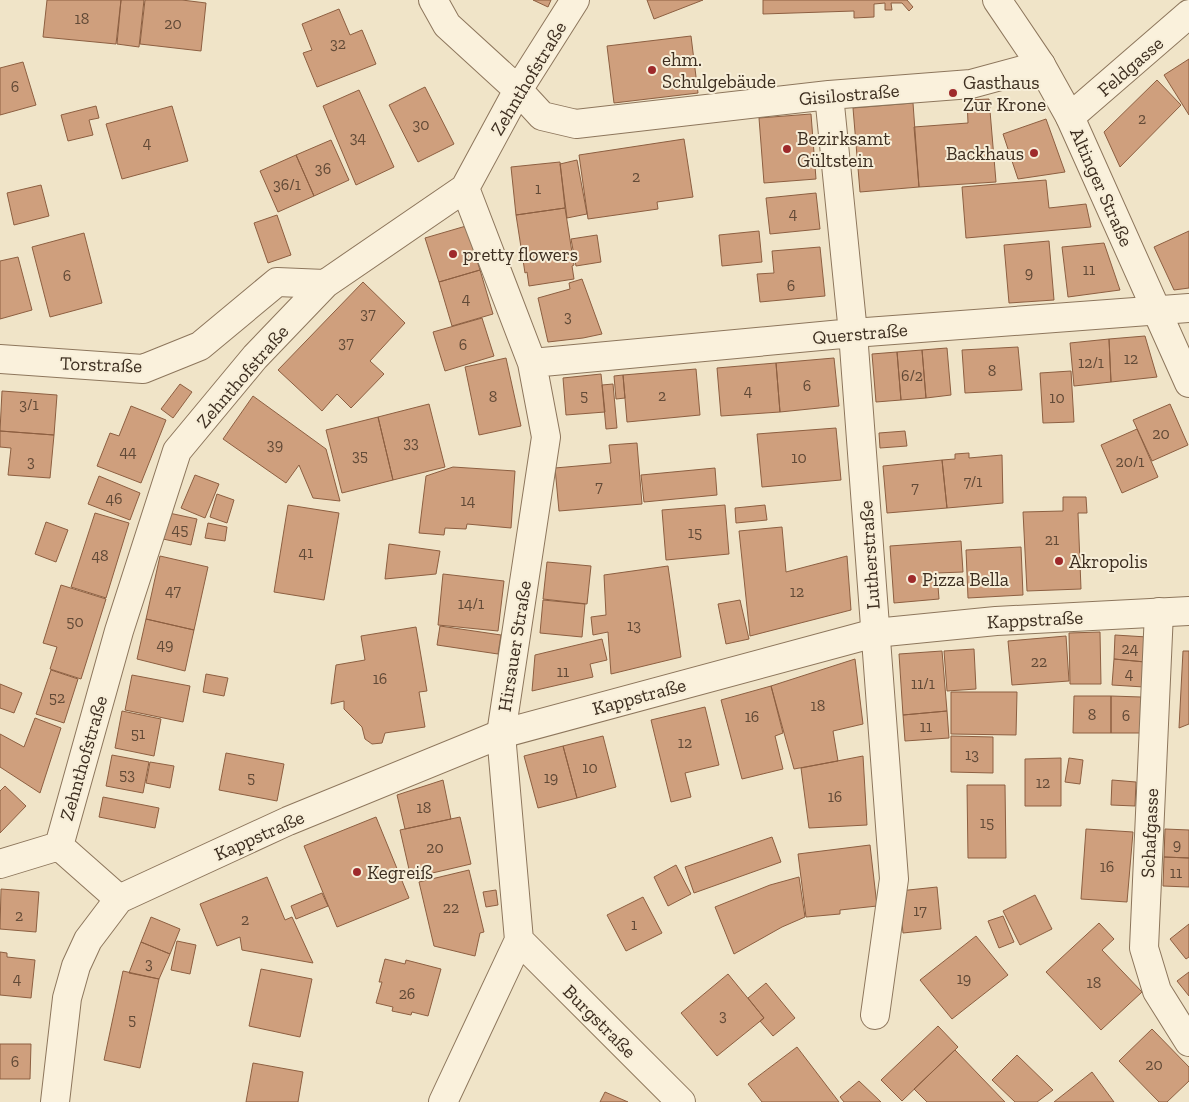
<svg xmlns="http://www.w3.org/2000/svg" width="1189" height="1102" viewBox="0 0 1189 1102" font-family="'Zilla Slab',serif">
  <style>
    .building { fill: #cf9f7d; stroke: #8d5f41 }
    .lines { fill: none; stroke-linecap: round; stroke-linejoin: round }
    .minor-casing { stroke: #8d765c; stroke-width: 30 }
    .tertiary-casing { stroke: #8d765c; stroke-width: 30 }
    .minor { stroke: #faf1dc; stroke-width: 28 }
    .tertiary { stroke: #faf1dc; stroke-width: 28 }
    .poi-dot { fill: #9e2a2b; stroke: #f7eed8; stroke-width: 2 }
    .labels { text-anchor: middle; stroke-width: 4; stroke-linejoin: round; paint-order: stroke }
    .number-label { font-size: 16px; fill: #624a37 }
    .poi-label { font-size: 19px; fill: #3d2e20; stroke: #f7eed8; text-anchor: start }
    .street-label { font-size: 19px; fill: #3d2e20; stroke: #f7eed8 }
  </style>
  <rect width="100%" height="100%" fill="#f0e4c8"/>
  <path class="building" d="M47 0H121L116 44 43 37Z
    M121 0H144L139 47 117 44Z
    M145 0H182L206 3 201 51 140 44Z
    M533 0H551L548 7Z
    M647 0H703L654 19Z
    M763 0H907L913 7 909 11 902 3H891L892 10H885V3L874 4V17L854 18V11L763 14Z
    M339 9 350 35 362 30 376 64 317 87 303 53 312 50 302 24Z
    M691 36 698 93 614 103 607 46Z
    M1189 59V115L1164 75Z
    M23 62 36 105 0 115V68Z
    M1157 80 1181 105 1120 167 1104 132Z
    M425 87 454 144 418 162 389 105Z
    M359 90 394 167 356 185 323 106Z
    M989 99 996 182 919 187 914 127 968 123 967 100Z
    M913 103 919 187 860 192 853 108Z
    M96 106 99 118 89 120 93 135 68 141 61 115Z
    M172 106 188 161 122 179 106 124Z
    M811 114 816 179 764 183 759 118Z
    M1046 119 1065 172 1018 179 1003 134Z
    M684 139 693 197 657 202 658 209 588 219 579 155Z
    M331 140 349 180 314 196 296 155Z
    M296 155 314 196 278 212 260 171Z
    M577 160 587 214 567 218 560 164Z
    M560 162 565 208 516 215 511 167Z
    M1046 180 1049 208 1086 204 1091 227 966 238 962 187Z
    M41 185 49 216 14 225 7 193Z
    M816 193 820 229 770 234 766 198Z
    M565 208 574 265 572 266 574 279 529 286 527 272 525 273 516 215Z
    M277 215 291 255 268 263 254 223Z
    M466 226 480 270 439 282 425 238Z
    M759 231 762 262 722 266 719 235Z
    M1189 231V288L1174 290 1154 247Z
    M84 233 102 303 50 317 32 247Z
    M597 235 601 262 576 266 571 239Z
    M1049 241 1054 300 1009 303 1004 245Z
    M1104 243 1120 290 1068 297 1062 247Z
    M820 247 825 296 760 302 757 274 774 273 772 251Z
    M18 257 32 310 0 319V261Z
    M480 270 493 314 452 326 439 282Z
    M582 279 602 334 583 338 548 342 538 298 570 289 569 283Z
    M363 282 405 323 370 361 384 374 351 408 337 394 322 411 278 370Z
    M482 318 494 356 445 371 433 332Z
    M1145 336 1157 377 1111 382 1109 339Z
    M1109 339 1111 382 1074 386 1070 343Z
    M1018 347 1022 390 965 393 962 350Z
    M947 348 951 395 926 398 922 350Z
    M922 350 926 398 901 400 897 352Z
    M897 352 901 400 876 402 872 354Z
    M506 358 521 426 479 435 465 367Z
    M834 358 839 406 780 412 776 363Z
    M776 363 780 412 721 416 717 368Z
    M696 369 700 415 627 422 623 375Z
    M1071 371 1074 422 1043 423 1040 373Z
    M601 374 605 412 566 415 563 378Z
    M623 375 625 398 616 399 614 376Z
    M180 384 192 392 173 418 161 409Z
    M613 384 617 428 606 429 602 385Z
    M2 391 57 395 54 435 0 431Z
    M253 396 326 449 340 501 313 498 299 465 286 483 223 439Z
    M429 404 445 467 393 480 378 417Z
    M1170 404 1188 445 1152 461 1133 420Z
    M131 406 166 420 141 483 97 466 110 433 119 436Z
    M378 417 393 480 342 493 326 430Z
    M836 428 841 480 762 487 757 434Z
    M1137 429 1158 477 1122 493 1101 445Z
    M0 431 54 435 50 478 8 475 11 448 0 447Z
    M905 431 907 446 880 448 879 433Z
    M637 443 642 504 559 511 555 468 611 463 609 445Z
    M969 453V458L1002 455 1003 503 947 508 942 460 955 459V454Z
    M942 460 947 508 887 513 883 466Z
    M453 467 515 471 511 528 467 524 466 529 445 528 444 535 419 533 426 476Z
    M715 468 717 495 644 502 641 475Z
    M195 475 219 484 205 518 181 508Z
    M99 476 140 493 130 520 88 504Z
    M217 494 234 500 227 523 210 517Z
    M1063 497H1086L1087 513H1078L1081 589 1027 591 1023 512 1063 511Z
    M288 505 339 513 324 600 274 592Z
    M725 505 729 554 666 560 662 510Z
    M765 505 767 520 736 523 735 508Z
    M95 513 129 523 106 598 71 587Z
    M169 513 197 519 191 545 163 539Z
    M46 522 68 530 56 562 35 554Z
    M208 523 227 527 225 541 205 538Z
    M782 527 786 572 847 556 851 610 750 636 739 531Z
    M961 541 963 572 937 573 939 599 894 603 890 546Z
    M389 544 440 551 436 574 385 579Z
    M1021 547 1023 595 968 598 966 550Z
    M160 556 208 567 194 630 146 619Z
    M547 562 591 566 587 604 543 599Z
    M668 566 681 657 611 674 608 632 593 635 591 617 606 615 604 575Z
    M443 574 504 581 498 631 438 625Z
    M61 585 106 599 81 679 50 669 57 647 43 643Z
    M543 600 585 604 582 637 540 633Z
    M740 600 749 639 726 644 718 604Z
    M146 619 194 630 185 671 137 659Z
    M440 626 501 635 498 654 437 645Z
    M416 627 427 691 419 692 425 727 385 733 382 743 372 744 365 739 362 727 344 709V701L331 704 336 665 365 660 361 636Z
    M1100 632 1101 684H1070L1069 633Z
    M1115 635 1147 637 1145 662 1114 659Z
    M1066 636 1069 681 1012 685 1008 641Z
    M602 639 607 660 590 664 593 677 532 691 535 655Z
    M974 649 976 689 947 691 944 651Z
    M942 651 947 711 903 715 899 654Z
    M1183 651H1189V724L1179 728Z
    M855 659 863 724 833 731 838 761 794 769 771 686Z
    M1114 659 1145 662 1144 687 1112 685Z
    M51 670 78 679 64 723 36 714Z
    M206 674 228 678 224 696 203 692Z
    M132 675 190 686 183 722 125 710Z
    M0 684 22 693 14 713 0 708Z
    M771 686 783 733 775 736 783 769 742 779 721 700Z
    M951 692H1017L1016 735 951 734Z
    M1074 696H1111V733H1073Z
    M1111 696 1141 697V733H1111Z
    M705 707 719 765 685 773 691 797 671 802 651 720Z
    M122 711 161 719 154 756 115 748Z
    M947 711 949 738 905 741 903 715Z
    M35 718 61 728 40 793 0 767V734L24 747Z
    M603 736 616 787 577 798 563 746Z
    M951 736 993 737V773L951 772Z
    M563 746 577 798 538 808 524 756Z
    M226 753 284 764 277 801 219 790Z
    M112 755 149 762 143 793 106 786Z
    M863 756 867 825 809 828 801 768Z
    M1061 758V806H1025V759Z
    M1069 758 1083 760 1080 784 1065 782Z
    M150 762 174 766 170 788 146 783Z
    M443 780 451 819 405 829 397 795Z
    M1112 780 1136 782 1135 806 1111 805Z
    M967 785H1005L1006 858H968Z
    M5 786 26 806 0 833V791Z
    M103 797 159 808 155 828 99 817Z
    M376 817 409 898 337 927 304 846Z
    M460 817 471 864 411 878 400 830Z
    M1086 829 1133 832 1127 902 1081 899Z
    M1165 829 1189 830V858L1164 857Z
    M772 837 781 862 694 893 685 867Z
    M870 845 877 906 840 910V914L806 917 798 854Z
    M1164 857 1189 858V887L1163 886Z
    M676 865 691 894 668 906 654 877Z
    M469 870 484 932 480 933 475 956 434 946 419 882Z
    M267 877 285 920 292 917 313 963 242 950 240 937 217 946 200 904Z
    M799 877 805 917 782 927 734 954 715 907 770 885Z
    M937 887 941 929 903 933 899 891Z
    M1 889 39 892 36 932 0 929Z
    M496 890 498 905 486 907 483 892Z
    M322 893 328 906 296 919 291 906Z
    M1035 895 1052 929 1020 945 1003 911Z
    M643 897 662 933 626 951 607 915Z
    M1003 916 1014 942 999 948 988 921Z
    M151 917 180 929 170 954 141 942Z
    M1099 923 1114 939 1102 950 1142 992 1101 1030 1046 972Z
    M1189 924V957L1186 959 1170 939Z
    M976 936 1008 975 952 1019 920 980Z
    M177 941 196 945 190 974 171 970Z
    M141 942 170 954 159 979 129 973Z
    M0 952 7 953V957L35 960 31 998 0 995Z
    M385 959 405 964 406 960 441 969 428 1016 412 1012 411 1015 392 1011 393 1007 376 1003 382 982H379Z
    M261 969 312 979 300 1037 249 1026Z
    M123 971 159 979 140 1068 104 1060Z
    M1189 972V996L1177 981Z
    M728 974 764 1018 717 1056 681 1013Z
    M766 983 795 1018 773 1036 760 1021 764 1018 748 998Z
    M938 1026 958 1047 902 1101 881 1080Z
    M1152 1029 1189 1067V1081L1167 1102H1159L1119 1061Z
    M0 1044H31L30 1079H0Z
    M797 1047 839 1102H762L748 1084Z
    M955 1050 1005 1102H927L914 1089Z
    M1017 1055 1053 1090 1037 1102H1015L992 1080Z
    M253 1063 303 1072 298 1102H246Z
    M1092 1072 1114 1102H1054Z
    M859 1081 881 1102H844L840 1097Z
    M605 1092 628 1102H600Z"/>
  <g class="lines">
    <defs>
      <path id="minor" d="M433 0 447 25 518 90 542 116 576 124 829 95 971 84 1041 65
        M829 95 853 333 894 879 875 1015
        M1070 117 1189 14
        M0 359 143 369 200 346 277 282 325 284
        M532 363 853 333 1189 308
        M1159 612 1144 948 1157 991 1189 1042
        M59 846 119 631 177 451 255 357 325 284 465 188 518 90 575 0
        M59 846 119 899
        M0 864 59 846
        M519 940 681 1102
        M443 1102 519 940 501 734 546 437 532 363 465 188"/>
      <path id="tertiary" d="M997 0 1041 65 1070 117 1189 383
        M55 1102 67 998 76 966 88 940 119 899 288 821 501 734 875 633 996 621 1189 611"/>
    </defs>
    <use href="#minor" class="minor-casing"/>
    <use href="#tertiary" class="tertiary-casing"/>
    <use href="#minor" class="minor"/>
    <use href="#tertiary" class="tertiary"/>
  </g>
  <g class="poi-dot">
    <circle cx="652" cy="70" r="5"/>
    <circle cx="953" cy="93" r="5"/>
    <circle cx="787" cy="149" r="5"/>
    <circle cx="1034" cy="153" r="5"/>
    <circle cx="453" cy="254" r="5"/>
    <circle cx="1059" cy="561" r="5"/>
    <circle cx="912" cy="579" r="5"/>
    <circle cx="357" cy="872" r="5"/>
  </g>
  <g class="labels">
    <g class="number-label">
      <text x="82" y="24">18</text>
      <text x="173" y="29">20</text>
      <text x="338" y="49">32</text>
      <text x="15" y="92">6</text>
      <text x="1142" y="124">2</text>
      <text x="421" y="130">30</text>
      <text x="358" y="143">34</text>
      <text x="147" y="148">4</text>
      <text x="323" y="174">36</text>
      <text x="636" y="182">2</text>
      <text x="287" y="190">36/1</text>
      <text x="538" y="194">1</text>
      <text x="793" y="219">4</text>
      <text x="1089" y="275">11</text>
      <text x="1029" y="278">9</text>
      <text x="67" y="281">6</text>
      <text x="791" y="291">6</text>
      <text x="466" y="304">4</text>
      <text x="368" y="319">37</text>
      <text x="568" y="322">3</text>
      <text x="346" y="348">37</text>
      <text x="463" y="350">6</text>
      <text x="1131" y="364">12</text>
      <text x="1091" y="368">12/1</text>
      <text x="992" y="376">8</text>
      <text x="912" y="381">6/2</text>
      <text x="807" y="391">6</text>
      <text x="748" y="396">4</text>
      <text x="584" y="401">5</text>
      <text x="662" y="401">2</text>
      <text x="493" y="402">8</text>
      <text x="1057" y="403">10</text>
      <text x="29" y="410">3/1</text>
      <text x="1161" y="439">20</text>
      <text x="411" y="448">33</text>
      <text x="275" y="450">39</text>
      <text x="128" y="457">44</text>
      <text x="360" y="461">35</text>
      <text x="799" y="463">10</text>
      <text x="31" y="467">3</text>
      <text x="1130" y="467">20/1</text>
      <text x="973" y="487">7/1</text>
      <text x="599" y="492">7</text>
      <text x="915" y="493">7</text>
      <text x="114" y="504">46</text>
      <text x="468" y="506">14</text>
      <text x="180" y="535">45</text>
      <text x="695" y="538">15</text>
      <text x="1052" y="545">21</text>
      <text x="306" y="558">41</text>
      <text x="100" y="561">48</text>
      <text x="173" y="596">47</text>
      <text x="797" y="597">12</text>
      <text x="471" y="609">14/1</text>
      <text x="75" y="627">50</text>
      <text x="634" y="631">13</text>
      <text x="165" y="650">49</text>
      <text x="1130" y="654">24</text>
      <text x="1039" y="667">22</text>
      <text x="563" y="677">11</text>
      <text x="1129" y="679">4</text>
      <text x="380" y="684">16</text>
      <text x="923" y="689">11/1</text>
      <text x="57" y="703">52</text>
      <text x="818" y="711">18</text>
      <text x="1092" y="720">8</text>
      <text x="1126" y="721">6</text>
      <text x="752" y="722">16</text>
      <text x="926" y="732">11</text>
      <text x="138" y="739">51</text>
      <text x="685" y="748">12</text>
      <text x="972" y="760">13</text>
      <text x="590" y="773">10</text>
      <text x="127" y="780">53</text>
      <text x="251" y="783">5</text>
      <text x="551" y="783">19</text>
      <text x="1043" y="788">12</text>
      <text x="835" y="802">16</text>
      <text x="424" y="813">18</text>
      <text x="987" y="828">15</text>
      <text x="1177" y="850">9</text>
      <text x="435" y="853">20</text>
      <text x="1107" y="872">16</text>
      <text x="1176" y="878">11</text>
      <text x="451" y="913">22</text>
      <text x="920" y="916">17</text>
      <text x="19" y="921">2</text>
      <text x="245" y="925">2</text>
      <text x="634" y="930">1</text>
      <text x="149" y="969">3</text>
      <text x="17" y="984">4</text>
      <text x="964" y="984">19</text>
      <text x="1094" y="988">18</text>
      <text x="407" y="999">26</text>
      <text x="723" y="1021">3</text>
      <text x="132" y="1025">5</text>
      <text x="15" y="1067">6</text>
      <text x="1154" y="1070">20</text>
    </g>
    <g class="poi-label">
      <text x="662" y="66">ehm.<tspan x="662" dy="22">Schulgebäude</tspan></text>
      <text x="963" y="89">Gasthaus<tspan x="963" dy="22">Zur Krone</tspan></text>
      <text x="797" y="145">Bezirksamt<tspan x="797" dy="22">Gültstein</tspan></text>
      <text x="1024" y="160" text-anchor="end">Backhaus</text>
      <text x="463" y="261">pretty flowers</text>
      <text x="1069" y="568">Akropolis</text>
      <text x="922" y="586">Pizza Bella</text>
      <text x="367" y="879">Kegreiß</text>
    </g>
    <g class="street-label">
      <text transform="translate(1130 66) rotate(-41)" y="7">Feldgasse</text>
      <text transform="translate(528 78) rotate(-59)" y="7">Zehnthofstraße</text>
      <text transform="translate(849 94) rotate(-5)" y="7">Gisilostraße</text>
      <text transform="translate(1102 187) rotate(66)" y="7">Altinger Straße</text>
      <text transform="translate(860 333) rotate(-5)" y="7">Querstraße</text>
      <text transform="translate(101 364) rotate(2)" y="7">Torstraße</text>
      <text transform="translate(242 376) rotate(-49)" y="7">Zehnthofstraße</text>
      <text transform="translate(869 555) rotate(-94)" y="7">Lutherstraße</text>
      <text transform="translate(1035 619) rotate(-3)" y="7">Kappstraße</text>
      <text transform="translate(514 646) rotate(-81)" y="7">Hirsauer Straße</text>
      <text transform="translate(639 696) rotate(-15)" y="7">Kappstraße</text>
      <text transform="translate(83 758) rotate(-74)" y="7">Zehnthofstraße</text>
      <text transform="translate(1149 833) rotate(-87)" y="7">Schafgasse</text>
      <text transform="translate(259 835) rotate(-24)" y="7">Kappstraße</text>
      <text transform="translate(600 1021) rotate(45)" y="7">Burgstraße</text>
    </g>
  </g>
</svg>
